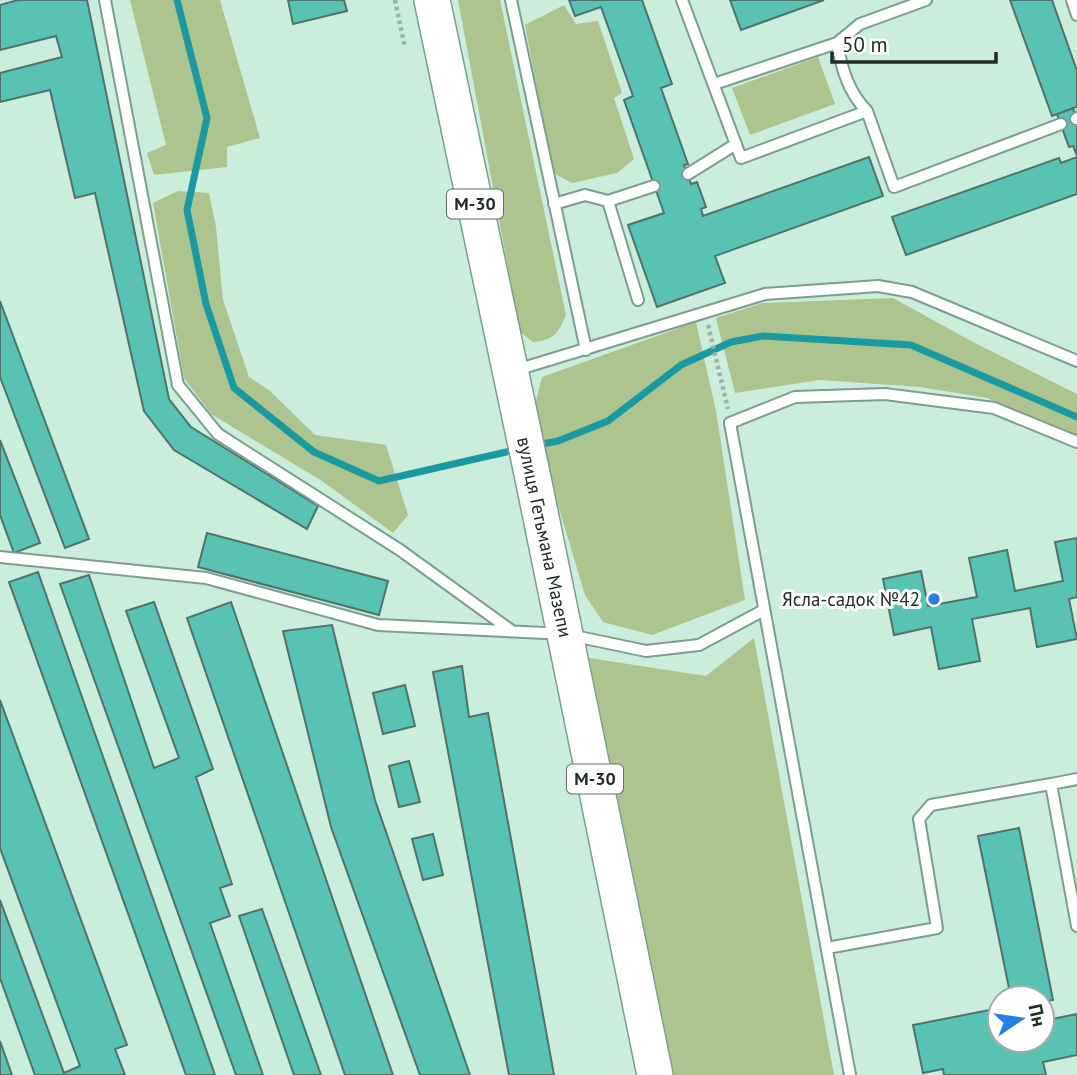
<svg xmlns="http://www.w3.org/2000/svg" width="1077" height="1075" viewBox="0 0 1077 1075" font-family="'PT Sans',sans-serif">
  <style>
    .green { fill: #adc48e }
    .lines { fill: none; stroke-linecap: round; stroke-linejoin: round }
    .stream { stroke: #1999a0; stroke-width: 7 }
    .building { fill: #58c3b3; stroke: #4e736d; stroke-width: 2 }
    .service-casing { stroke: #7d9e8e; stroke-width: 14 }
    .trunk-casing { stroke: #7d9e8e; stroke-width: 38 }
    .path { stroke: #97b3a5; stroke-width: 4.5; stroke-dasharray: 3.5 3.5; stroke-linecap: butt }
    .service { stroke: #fff; stroke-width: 10 }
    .trunk { stroke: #fff; stroke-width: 35 }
    .poi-dot { fill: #267ee8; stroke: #fff; stroke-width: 2.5 }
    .labels { text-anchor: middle; stroke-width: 6; stroke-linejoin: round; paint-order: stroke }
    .shield { fill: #fff; stroke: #636c68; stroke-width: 2 }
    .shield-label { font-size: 18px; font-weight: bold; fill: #202d27 }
    .street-label { font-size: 19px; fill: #202d27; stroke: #fff }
    .poi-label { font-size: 19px; fill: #202d27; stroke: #fff; text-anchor: end }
  </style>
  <rect width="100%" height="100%" fill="#caeddc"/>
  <path class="green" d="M130 0H220L260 138 227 147V167L154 175 147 153 166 145Z
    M458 0H500L566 315C558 333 555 340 533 342L520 332Z
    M564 5 576 24 598 21 622 93 614 98 634 159 617 173 572 183 553 173 525 25Z
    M818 57 835 104 750 135 732 88Z
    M178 191 209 193 216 227 223 300 249 377 270 391 315 435 386 445 408 515 393 533 322 481 211 414 184 378 153 203Z
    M893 298 971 341 1077 394V435L987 398 920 387 820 380 735 393 716 318 763 303Z
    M696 322 716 411 745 600 652 635 603 622 585 595 552 485 535 405 542 377Z
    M754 638 834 1075H674L589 658 706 676Z"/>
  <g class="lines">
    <path class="stream" d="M177 0 207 118 187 210 206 304 234 388 314 452 379 481 519 449
      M537 445 558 441 608 421 681 365 731 342 763 336 911 345 1077 417"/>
  </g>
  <path class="building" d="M18 0H87L169 399 191 427 318 506 307 529 174 450 144 411 95 193 75 198 50 90 0 102V73L62 57 56 36 0 50V5Z
    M288 0H344L347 11 293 24Z
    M569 0H642L672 84 661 88 688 164 684 165 691 184 697 182 706 207 701 209 703 216 869 157 883 196 715 256 725 283 657 307 628 225 664 213 624 100 633 96 601 7 575 16Z
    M730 0H824L741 30Z
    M1010 0H1052L1077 71V107L1052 116Z
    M1073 108 1077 120V156L1073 146 1069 147 1057 114Z
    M1077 157V194L906 255 892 217 1059 158 1061 163Z
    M0 301 89 539 65 548 0 377Z
    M0 440 40 543 14 553 0 515Z
    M207 533 388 581 379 615 198 567Z
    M1077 538V597L1069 599 1077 639 1037 647 1030 608 972 619 980 661 939 669 931 627 894 635 883 579 921 571 928 606 977 597 969 558 1007 550 1015 591 1063 581 1055 542Z
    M38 572 215 1075H186L9 582Z
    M89 575 154 768 179 758 126 611 154 602 213 769 196 777 232 884 220 888 230 916 210 923 263 1075H236L60 584Z
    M231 602 393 1075H345L187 618Z
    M332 625 375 800 470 1075H420L331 827 283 631Z
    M462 666 469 717 488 713 554 1075H509L433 672Z
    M405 685 415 726 383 734 373 693Z
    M0 700 127 1045 115 1049 125 1075H35L0 978V900L64 1073 80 1066 0 848Z
    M409 761 420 802 399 807 389 766Z
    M1019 828 1053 1000 1042 1002V998H1011L978 836Z
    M433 834 443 875 423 880 412 839Z
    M262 909 321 1075H294L239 916Z
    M1000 1008V1040H1042V1021L1077 1014V1055L1043 1062 1046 1075H944L943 1069 923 1073 913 1025Z
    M0 1041 12 1075H0Z"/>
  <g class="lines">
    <defs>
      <path id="service" d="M105 0 178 385 218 434 400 550 512 631
        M511 0 586 350
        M682 0 741 158 867 111 894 187 1061 124
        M1072 0 1077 15
        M837 43 860 24 926 0
        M714 84 837 43C842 69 848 92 867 111
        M1076 119 1077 118
        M688 174 736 144
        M608 201 638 300
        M554 204 585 195 608 201 654 186
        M513 371 765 294 878 286 912 292 1077 361
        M0 557 206 578 378 625 565 634 646 651 699 645 764 610
        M1077 779 1051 784 1077 926
        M827 948 937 928 919 819 931 805 1051 784
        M850 1075 730 423 795 397 885 394 994 408 1077 442"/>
      <path id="trunk" d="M432 0 534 483 655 1075"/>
    </defs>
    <use href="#service" class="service-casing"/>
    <use href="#trunk" class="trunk-casing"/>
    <path class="path" d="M395 0 405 48
      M708 325 728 409"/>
    <use href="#service" class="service"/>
    <use href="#trunk" class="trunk"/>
  </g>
  <circle class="poi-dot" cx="934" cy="599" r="7"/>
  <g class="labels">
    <g class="shield">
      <rect x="447" y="189.5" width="56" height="29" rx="5"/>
      <rect x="567" y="764.5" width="56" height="29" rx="5"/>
    </g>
    <g class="shield-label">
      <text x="475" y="210">М-30</text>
      <text x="595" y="785">М-30</text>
    </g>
    <g class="street-label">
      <text transform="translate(545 537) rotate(78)" y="7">вулиця Гетьмана Мазепи</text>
    </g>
    <g class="poi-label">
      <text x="920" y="606">Ясла-садок №42</text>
    </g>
  </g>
  <g transform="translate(1021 1019) rotate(77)"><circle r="33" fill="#ffffff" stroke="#a6aba9" stroke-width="2"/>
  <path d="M0-5L12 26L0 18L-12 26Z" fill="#267ee8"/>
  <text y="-10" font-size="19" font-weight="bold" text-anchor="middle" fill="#202d27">Пн</text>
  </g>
  <path d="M832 52v10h164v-10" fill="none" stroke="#202d27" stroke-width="3.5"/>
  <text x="842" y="52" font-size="21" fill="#202d27" stroke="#ffffff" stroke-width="5" paint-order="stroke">50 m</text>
</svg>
